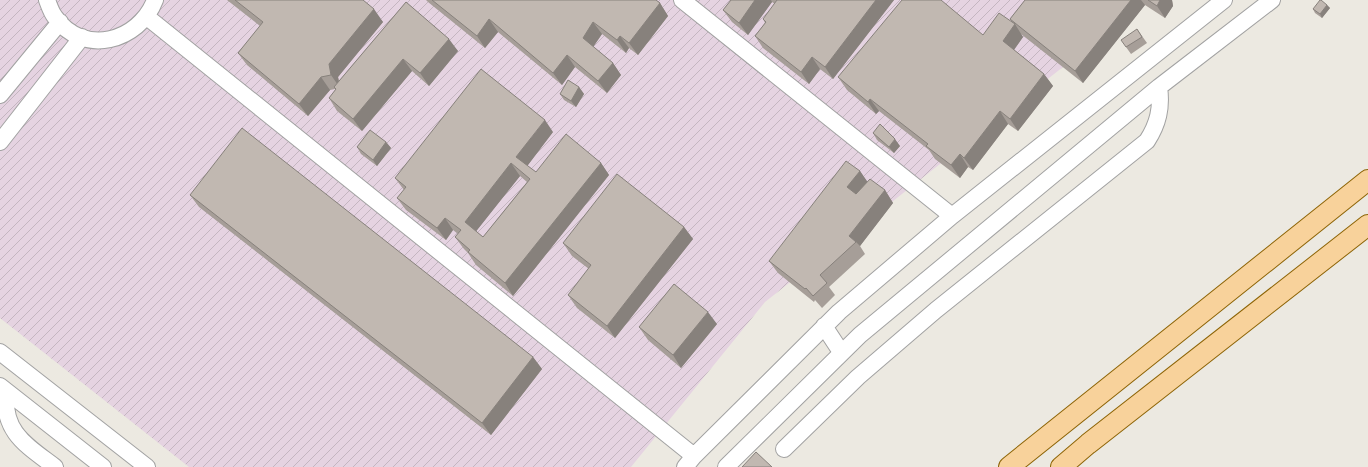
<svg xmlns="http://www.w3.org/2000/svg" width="1368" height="467" viewBox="0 0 1368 467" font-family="'Nunito Sans',sans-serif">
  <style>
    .industrial { fill: url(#industrial-furrows) }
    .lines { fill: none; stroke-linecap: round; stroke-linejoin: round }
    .minor-casing { stroke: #a2a2a2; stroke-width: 18 }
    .major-casing { stroke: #8d6406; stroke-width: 22 }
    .minor { stroke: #fff; stroke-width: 16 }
    .major { stroke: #f8d29b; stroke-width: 20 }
    .wall { fill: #a69e98; fill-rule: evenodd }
    .shaded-wall { fill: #87817c }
    .building { fill: #c1b8b1; stroke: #87817c; fill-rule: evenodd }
  </style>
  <defs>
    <pattern id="industrial-furrows" width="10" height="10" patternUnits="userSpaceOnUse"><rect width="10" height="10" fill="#e5d3e1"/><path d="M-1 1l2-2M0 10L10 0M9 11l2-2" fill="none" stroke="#c4b5c0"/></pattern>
  </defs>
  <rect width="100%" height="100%" fill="#ece9e1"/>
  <path class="industrial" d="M0 0H1148L765 302 631 467H189L0 318Z"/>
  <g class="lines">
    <defs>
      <path id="minor" d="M47 0C49 5 51 12 55 17 83 57 139 42 155 0
        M682 0 952 216
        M147 17 694 456
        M0 95 60 22
        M0 142 82 37
        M824 326 841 352
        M0 352 147 467
        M0 386 103 467
        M6 391C2 432 26 445 55 467
        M784 449 858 377 936 310 1147 141C1158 124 1162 108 1159 87
        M685 467 694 456 839 312 952 216 1224 0
        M726 467 860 335 1159 87 1272 0"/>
      <path id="major" d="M1009 467 1368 180
        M1061 467 1088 444 1368 225"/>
    </defs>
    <use href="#minor" class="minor-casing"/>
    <use href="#major" class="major-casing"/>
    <use href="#minor" class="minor"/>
    <use href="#major" class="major"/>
  </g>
  <path class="wall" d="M227 0H363L383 22 338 77 339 81 406 2 458 51 429 86 412 71 362 131 337 111 329 98 336 89H335L330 90 308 116 247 65 238 53 260 26Z
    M426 0H656L660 3 668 16 638 55 629 48 626 53 602 34 593 47 613 63 621 75 607 93 575 67 562 85 498 32 485 48 428 2Z
    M730 0H894L833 79 820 69 809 84 763 48 755 36 765 23 763 19 775 4 772 2 748 35 732 22 723 10 731 0Z
    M1025 0H1172L1173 6 1165 18 1145 5 1083 83 1021 34 1023 37 1014 50 1044 74 1053 86 1018 131 1008 124 973 170 968 167 960 178 935 159 929 150 879 111 876 114 847 90 838 77 983 35 1012 23 1010 19Z
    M1327 5 1330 8 1322 18 1315 13 1313 9Z
    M1137 29 1147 43 1131 54 1126 47Z
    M579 87 584 94 576 107 564 100 560 94Z
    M553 132 527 166 536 172 601 163 609 175 513 296 476 265 468 253 464 249 455 237 458 234 453 230 446 240 406 210 397 198 404 190 395 178ZM520 176 527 182 483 237 476 231Z
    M873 133 900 146 894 153 877 140Z
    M386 142 391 148 377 166 361 154 357 147Z
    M860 171 867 182 885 190 893 203 860 246 865 254 829 287 835 295 822 308 815 300 814 302 778 273 769 261Z
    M190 195 533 357 542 369 491 435 199 207Z
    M684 227 693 239 615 338 577 308 568 295 589 269 572 256 563 243Z
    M717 324 681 368 648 340 639 327Z"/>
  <path class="shaded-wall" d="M755 0H771L772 2 748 35 739 23Z
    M876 0H894L833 79 825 67Z
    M1131 0H1141L1145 5 1083 83 1075 71Z
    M1160 0H1172L1173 6 1165 18 1157 6Z
    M660 3 668 16 638 55 629 43Z
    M1327 5 1330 8 1322 18 1320 14Z
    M374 9 383 22 338 77 340 88 331 75 329 64Z
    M489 19 498 32 485 48 477 36Z
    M593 22 602 34 591 50 583 38Z
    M1015 24 1023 37 1011 54 1003 41Z
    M620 36 629 48 626 53 617 40Z
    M449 39 458 51 429 86 420 73Z
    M567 55 575 67 562 85 553 73Z
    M812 57 820 69 809 84 801 72Z
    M403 59 412 71 362 131 353 119Z
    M613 63 621 75 607 93 598 81Z
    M1044 74 1053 86 1018 131 1010 119Z
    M321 77 330 90 308 116 299 104Z
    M579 87 584 94 576 107 571 101Z
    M870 99 879 111 876 114 868 102Z
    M1000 111 1008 124 973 170 964 158Z
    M545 120 553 132 525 169 516 157Z
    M895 139 900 146 894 153 889 147Z
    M386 142 391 148 377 166 373 160Z
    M960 154 968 167 960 178 951 165Z
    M511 163 520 176 474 234 465 222Z
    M601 163 609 175 513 296 505 283Z
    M860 171 869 184 856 199 847 187Z
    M885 190 893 203 860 246 856 242 849 236Z
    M445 218 453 230 446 240 437 228Z
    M684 227 693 239 615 338 607 326Z
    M708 312 717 324 681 368 673 355Z
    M533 357 542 369 491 435 482 423Z"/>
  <path class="building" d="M235 0H363L374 9 329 64 331 75 321 77 299 104 238 53 263 22Z
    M432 0H656L660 3 629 43 620 36 617 40 593 22 583 38 613 63 598 81 567 55 553 73 489 19 477 36Z
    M731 0H755L739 23 723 10Z
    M777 0H876L825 67 812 57 801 72 755 36 766 22 763 19Z
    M902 0H941L983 35 999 13 1015 24 1003 41 1044 74 1010 119 1000 111 964 158 960 154 951 165 926 146 928 144 870 99 868 102 838 77Z
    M1025 0H1131L1075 71 1010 19Z
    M1148 0H1160L1157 6Z
    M1320 0H1321L1327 5 1320 14 1313 9Z
    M406 2 449 39 420 73 403 59 353 119 329 98 336 89 334 87Z
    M1137 29 1142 37 1126 47 1121 40Z
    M481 69 545 120 516 157 536 172 566 134 601 163 505 283 468 252 470 250 455 237 461 230 445 218 437 228 397 198 406 187 395 178ZM511 163 530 179 483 237 465 222Z
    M568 80 579 87 571 101 560 94Z
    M880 124 895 139 889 147 873 133Z
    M242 128 533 357 482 423 190 195Z
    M370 130 386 142 373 160 357 147Z
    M846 161 860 171 847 187 856 194 870 179 885 190 849 236 856 242 820 275 827 283 813 296 806 288 805 289 769 261Z
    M617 174 684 227 607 326 568 295 591 265 563 243Z
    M674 284 708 312 673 355 639 327Z
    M756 452 772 467H742Z"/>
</svg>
